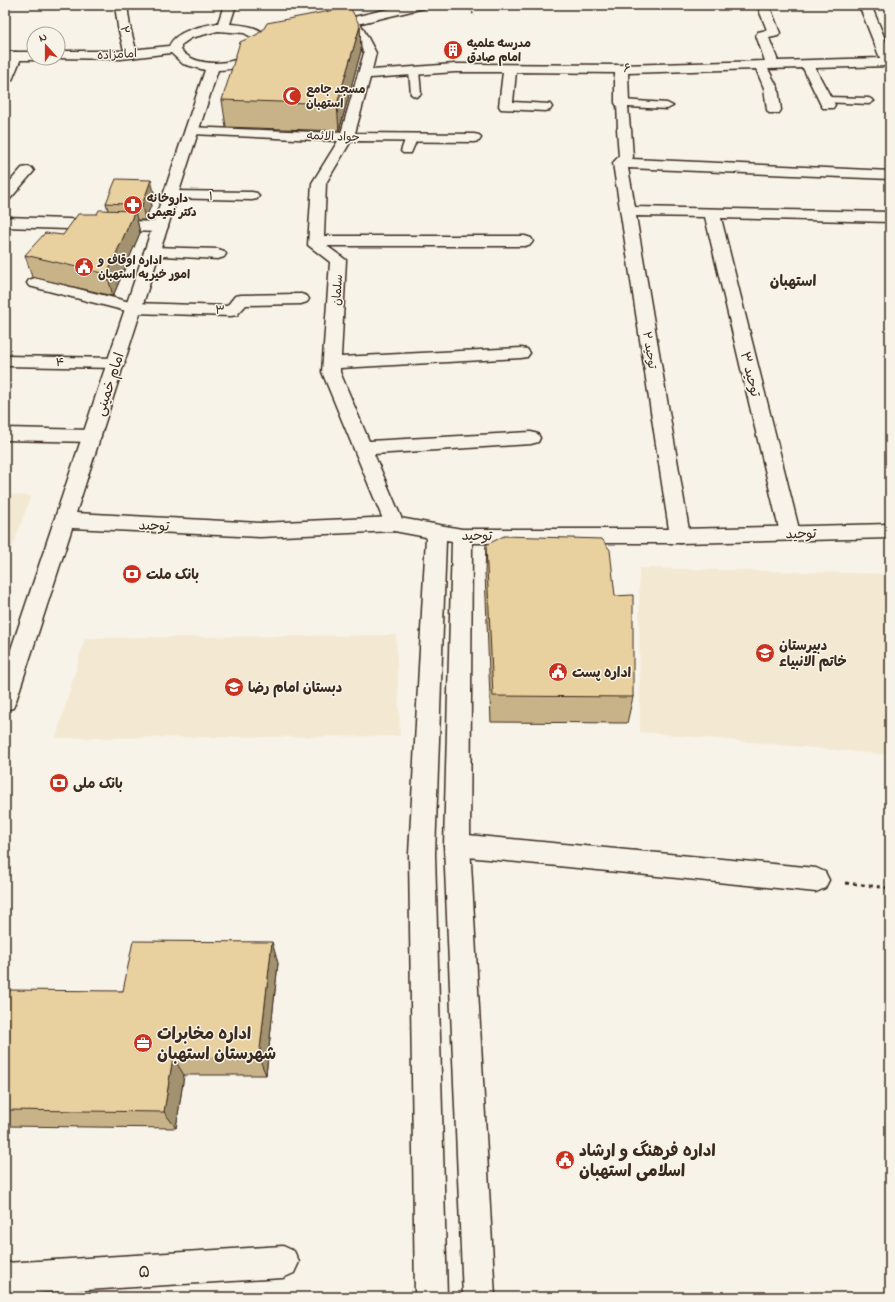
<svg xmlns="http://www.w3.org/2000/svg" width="895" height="1302" viewBox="0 0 895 1302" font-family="'Indie Flower','Playpen Sans Arabic',sans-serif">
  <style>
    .built { fill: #f3e8d2 }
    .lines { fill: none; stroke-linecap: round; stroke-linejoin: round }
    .lane-casing { stroke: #3b2a1e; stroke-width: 3 }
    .street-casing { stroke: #3b2a1e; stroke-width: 3 }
    .secondary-casing { stroke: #3b2a1e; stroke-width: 3 }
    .path-far1 { stroke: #3b2a1e; stroke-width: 1.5; stroke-dasharray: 2 2; stroke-linecap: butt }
    .path { stroke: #3b2a1e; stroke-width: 3; stroke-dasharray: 4 4; stroke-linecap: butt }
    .lane { fill: #f7f3e8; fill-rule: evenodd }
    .street { fill: #f7f3e8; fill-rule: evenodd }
    .secondary { fill: #f7f3e8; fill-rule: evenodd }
    .wall { fill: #c8b389; stroke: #3b2a1e }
    .shaded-wall { fill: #a3926f; stroke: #3b2a1e }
    .building { fill: #e9d09f; stroke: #3b2a1e }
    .labels { text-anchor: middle; stroke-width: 3; stroke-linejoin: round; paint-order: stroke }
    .far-street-label { font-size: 12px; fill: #3b2a1e; stroke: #f7f3e8 }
    .far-poi-label { font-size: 12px; font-weight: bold; fill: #3b2a1e; stroke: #f7f3e8; text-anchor: start }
    .street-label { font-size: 14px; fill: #3b2a1e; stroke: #f7f3e8 }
    .poi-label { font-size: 14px; font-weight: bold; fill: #3b2a1e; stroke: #f7f3e8; text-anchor: start }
    .far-district-label { font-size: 15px; font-weight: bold; fill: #3b2a1e; stroke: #f7f3e8 }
    .near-poi-label { font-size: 17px; font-weight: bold; fill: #3b2a1e; stroke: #f7f3e8; text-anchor: start }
    .near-street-label { font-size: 17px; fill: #3b2a1e; stroke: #f7f3e8 }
  </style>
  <rect width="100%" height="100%" fill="#f7f3e8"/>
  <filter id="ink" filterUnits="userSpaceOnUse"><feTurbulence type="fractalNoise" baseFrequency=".025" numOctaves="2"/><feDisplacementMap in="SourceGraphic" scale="8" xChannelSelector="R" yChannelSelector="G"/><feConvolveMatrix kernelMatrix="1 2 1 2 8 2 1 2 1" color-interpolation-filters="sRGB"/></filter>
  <g filter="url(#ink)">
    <path class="built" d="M5 494 31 496 5 568Z
      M639 568 890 574V755L640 732Z
      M396 635 400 736 56 738 85 638Z"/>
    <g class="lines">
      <defs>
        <path id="lane" d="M414 68 419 71 421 94 416 97 411 94 409 71Z
          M826 97 869 98 874 101 869 104 822 102 821 100Z
          M622 100 667 103 673 106 667 109 628 107 630 129 624 132 618 129 617 103Z
          M412 134 418 137 411 153H403L401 151 406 137Z"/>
        <path id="street" d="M115 5H127L130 27 137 54 135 57H127L125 54 118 27Z
          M859 5H871L890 51V66L815 68 835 105 833 108H823L821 105 803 68 768 69 778 88 781 110 779 113H769L767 110 764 88 756 69 628 73 629 103 627 106H617L615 103V73L516 72 513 102 550 104 552 107 550 110 545 111 501 109 499 106 503 72H455L370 78 355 133 474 134 479 135 481 138 479 141 474 142 351 141 326 183 324 236H525L531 238 533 241 531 244 525 246H327L346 260 341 357 521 348 527 349 530 353 527 357 521 358 340 368V372L369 441 531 432 538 434 540 438 538 442 531 444 374 454 404 524 401 529 394 531 387 529 322 372 330 262 308 245 312 183 338 141 192 134 187 133 185 130 187 127 341 133 364 53 347 21 353 17 359 21 376 53 372 70 455 64 621 65 765 61 756 35 758 32 767 30 759 10 765 6 771 10 780 33 778 36 769 38 778 61 880 58Z
          M16 52 22 56 12 80 5 84V66L12 53Z
          M624 125 629 126 631 129 633 157 632 159 890 171V179L628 168 635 207 890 212V222L721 218 800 533 797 538 790 540 783 538 780 533 705 217 636 216 690 536 687 541 680 543 673 541 670 536 613 163 619 156 617 129 619 126Z
          M27 167 32 168 34 171 10 199 5 200V187L22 168Z
          M171 191 252 192 257 193 259 196 257 199 252 200 166 198 164 195 166 192Z
          M5 217 160 222 165 224 168 227 165 230 160 232 5 227Z
          M152 247 218 249 224 251 226 254 224 257 218 259 146 255 144 252 146 249Z
          M35 278 134 303 227 306 235 296 241 295 301 294 307 296 309 299 307 302 301 304 246 305 237 315 231 316 134 313 29 286 27 283 29 280Z
          M5 356 116 358 122 359 125 363 122 367 116 368 5 366Z
          M5 428 92 430 99 432 101 436 99 440 92 442 5 440Z
          M457 834 816 868 825 872 829 880 825 888 816 892 457 856 448 853 444 845 448 837Z
          M283 1246 294 1251 299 1262 294 1273 283 1278 5 1295V1263Z"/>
        <path id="secondary" d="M224 5H236L230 24C245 25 269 27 270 46 262 65 236 69 218 70L76 513 260 523 394 517 462 529H680L890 524V538L680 543H472L470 845 495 1297H463L444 845 452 541 446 540 435 854 447 1297H415L409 854 426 537 394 531 260 537 72 528 16 701 13 708 5 710V667L205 70 183 64 171 53 121 59 55 58H58V51H121L169 46C176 30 202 26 218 23ZM218 31 244 33 257 40V48C240 65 197 70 181 50V45L191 38Z
          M405 5H426L424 8 328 31 322 27 324 24Z
          M5 52H34V58H39L34 60H5Z"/>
      </defs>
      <use href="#lane" class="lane-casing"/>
      <use href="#street" class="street-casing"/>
      <use href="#secondary" class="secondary-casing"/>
      <path class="path-far1" d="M469 5 474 16"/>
      <path class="path" d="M845 883 890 888"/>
      <use href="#lane" class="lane"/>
      <use href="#street" class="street"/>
      <use href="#secondary" class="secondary"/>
    </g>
    <path class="wall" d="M360 26 361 51 339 131 226 127 222 100Z
      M155 196 145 220H137L140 233 113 296 32 277 25 255 63 235 97 214 108 210 106 203Z
      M486 545 615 596 633 697 627 723 491 722 485 573Z
      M278 963 266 1075H184L176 1128 5 1126V998L123 991Z"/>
    <path class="shaded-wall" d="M360 26 361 51 339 131 337 104Z
      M151 180 155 196 145 220 142 205Z
      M135 211 140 233 113 296 107 274Z
      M272 942 278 963 266 1075 259 1058Z
      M173 1057 184 1075 176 1128 164 1112Z"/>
    <path class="building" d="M350 7 360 26 337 104 222 100 240 42 256 35 263 30 267 23Z
      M116 179 151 180 142 205 106 203Z
      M99 210 135 211 107 274 25 255 45 233 63 235 78 214H97Z
      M504 536 602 539 610 550 615 596 633 595V697L493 696 486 545Z
      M133 941 272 942 259 1058 173 1057 164 1112 5 1110V998L7 990 123 991Z"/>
  </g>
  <defs>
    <symbol id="building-disc" viewBox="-11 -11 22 22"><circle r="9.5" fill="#c8321e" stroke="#f7f3e8"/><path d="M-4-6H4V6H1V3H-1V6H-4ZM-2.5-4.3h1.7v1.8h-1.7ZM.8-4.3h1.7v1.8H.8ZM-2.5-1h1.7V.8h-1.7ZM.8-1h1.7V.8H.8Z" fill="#fff"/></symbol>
    <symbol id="mosque-disc" viewBox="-11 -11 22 22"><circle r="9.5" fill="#c8321e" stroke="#f7f3e8"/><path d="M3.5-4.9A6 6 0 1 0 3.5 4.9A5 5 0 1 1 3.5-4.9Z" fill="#fff"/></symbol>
    <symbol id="pharmacy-disc" viewBox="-11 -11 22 22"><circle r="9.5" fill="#c8321e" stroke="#f7f3e8"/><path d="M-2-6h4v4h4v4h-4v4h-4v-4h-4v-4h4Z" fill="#fff"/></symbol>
    <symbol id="civic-disc" viewBox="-11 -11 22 22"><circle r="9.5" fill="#c8321e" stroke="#f7f3e8"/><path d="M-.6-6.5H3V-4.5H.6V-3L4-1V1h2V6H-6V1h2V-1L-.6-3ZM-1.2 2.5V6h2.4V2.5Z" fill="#fff"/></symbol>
    <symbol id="bank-disc" viewBox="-11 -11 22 22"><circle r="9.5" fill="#c8321e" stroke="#f7f3e8"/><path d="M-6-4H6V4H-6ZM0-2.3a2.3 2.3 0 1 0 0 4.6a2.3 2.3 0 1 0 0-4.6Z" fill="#fff"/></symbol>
    <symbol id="school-disc" viewBox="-11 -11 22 22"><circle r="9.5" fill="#c8321e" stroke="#f7f3e8"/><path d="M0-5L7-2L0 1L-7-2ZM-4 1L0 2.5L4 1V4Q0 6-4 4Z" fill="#fff"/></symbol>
    <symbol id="office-disc" viewBox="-11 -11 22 22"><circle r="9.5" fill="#c8321e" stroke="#f7f3e8"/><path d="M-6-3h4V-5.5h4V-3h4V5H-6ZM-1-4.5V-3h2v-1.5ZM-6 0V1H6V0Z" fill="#fff"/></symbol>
  </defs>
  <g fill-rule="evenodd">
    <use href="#building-disc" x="442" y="39" width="22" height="22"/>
    <use href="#mosque-disc" x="281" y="85" width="22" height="22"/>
    <use href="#pharmacy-disc" x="122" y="194" width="22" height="22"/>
    <use href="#civic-disc" x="73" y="256" width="22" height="22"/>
    <use href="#bank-disc" x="121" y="563" width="22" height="22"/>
    <use href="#school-disc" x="754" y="642" width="22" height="22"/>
    <use href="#civic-disc" x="547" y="661" width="22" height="22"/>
    <use href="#school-disc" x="223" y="676" width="22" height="22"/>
    <use href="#bank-disc" x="48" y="772" width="22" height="22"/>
    <use href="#office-disc" x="132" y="1032" width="22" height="22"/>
    <use href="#civic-disc" x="554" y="1149" width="22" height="22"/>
  </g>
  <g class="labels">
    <g class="far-street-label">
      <text transform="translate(125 30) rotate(78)" y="4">۲</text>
      <text transform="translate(117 54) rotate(-3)" y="4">امامزاده</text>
      <text transform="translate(627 68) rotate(-1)" y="4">۶</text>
      <text transform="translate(333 136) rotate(2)" y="4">جواد الائمه</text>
      <text transform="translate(211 196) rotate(1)" y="4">۱</text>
      <text transform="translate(337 290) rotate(-86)" y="4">سلمان</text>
      <text transform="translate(220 310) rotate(2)" y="4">۳</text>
      <text transform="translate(650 350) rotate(81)" y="4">توحید ۲</text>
      <text transform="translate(60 362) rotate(1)" y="4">۴</text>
    </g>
    <g class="far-poi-label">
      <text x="467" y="47">مدرسه علمیه<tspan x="467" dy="14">امام صادق</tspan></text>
      <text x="306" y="93">مسجد جامع<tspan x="306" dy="14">استهبان</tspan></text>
      <text x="147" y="202">داروخانه<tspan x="147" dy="14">دکتر نعیمی</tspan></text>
      <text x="98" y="264">اداره اوقاف و<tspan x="98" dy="14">امور خیریه استهبان</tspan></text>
    </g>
    <g class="street-label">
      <text transform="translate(751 374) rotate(76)" y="5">توحید ۳</text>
      <text transform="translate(109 384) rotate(-72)" y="5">امام خمینی</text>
      <text transform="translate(154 525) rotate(3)" y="5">توحید</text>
      <text transform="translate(801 533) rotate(-1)" y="5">توحید</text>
      <text transform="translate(477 535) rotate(1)" y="5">توحید</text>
    </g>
    <g class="poi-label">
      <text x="146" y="579">بانک ملت</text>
      <text x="779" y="650">دبیرستان<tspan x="779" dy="16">خاتم الانبیاء</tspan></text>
      <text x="572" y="677">اداره پست</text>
      <text x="248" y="692">دبستان امام رضا</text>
      <text x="73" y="788">بانک ملی</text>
    </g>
    <g class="far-district-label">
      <text x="793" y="286">استهبان</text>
    </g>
    <g class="near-poi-label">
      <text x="157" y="1039">اداره مخابرات<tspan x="157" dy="20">شهرستان استهبان</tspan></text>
      <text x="579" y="1156">اداره فرهنگ و ارشاد<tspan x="579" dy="20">اسلامی استهبان</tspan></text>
    </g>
    <g class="near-street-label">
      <text transform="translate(144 1271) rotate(-3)" y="6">۵</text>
    </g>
  </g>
  <rect width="895" height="1302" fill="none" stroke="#f7f3e8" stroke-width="20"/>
  <rect x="10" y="10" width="875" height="1282" fill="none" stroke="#3b2a1e" stroke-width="1.5" filter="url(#ink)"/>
  <g transform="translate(46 46) rotate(339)"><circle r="19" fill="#f7f3e8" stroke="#aca397"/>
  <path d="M0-3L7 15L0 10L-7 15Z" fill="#c8321e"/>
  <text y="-6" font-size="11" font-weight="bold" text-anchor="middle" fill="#3b2a1e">N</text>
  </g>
</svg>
